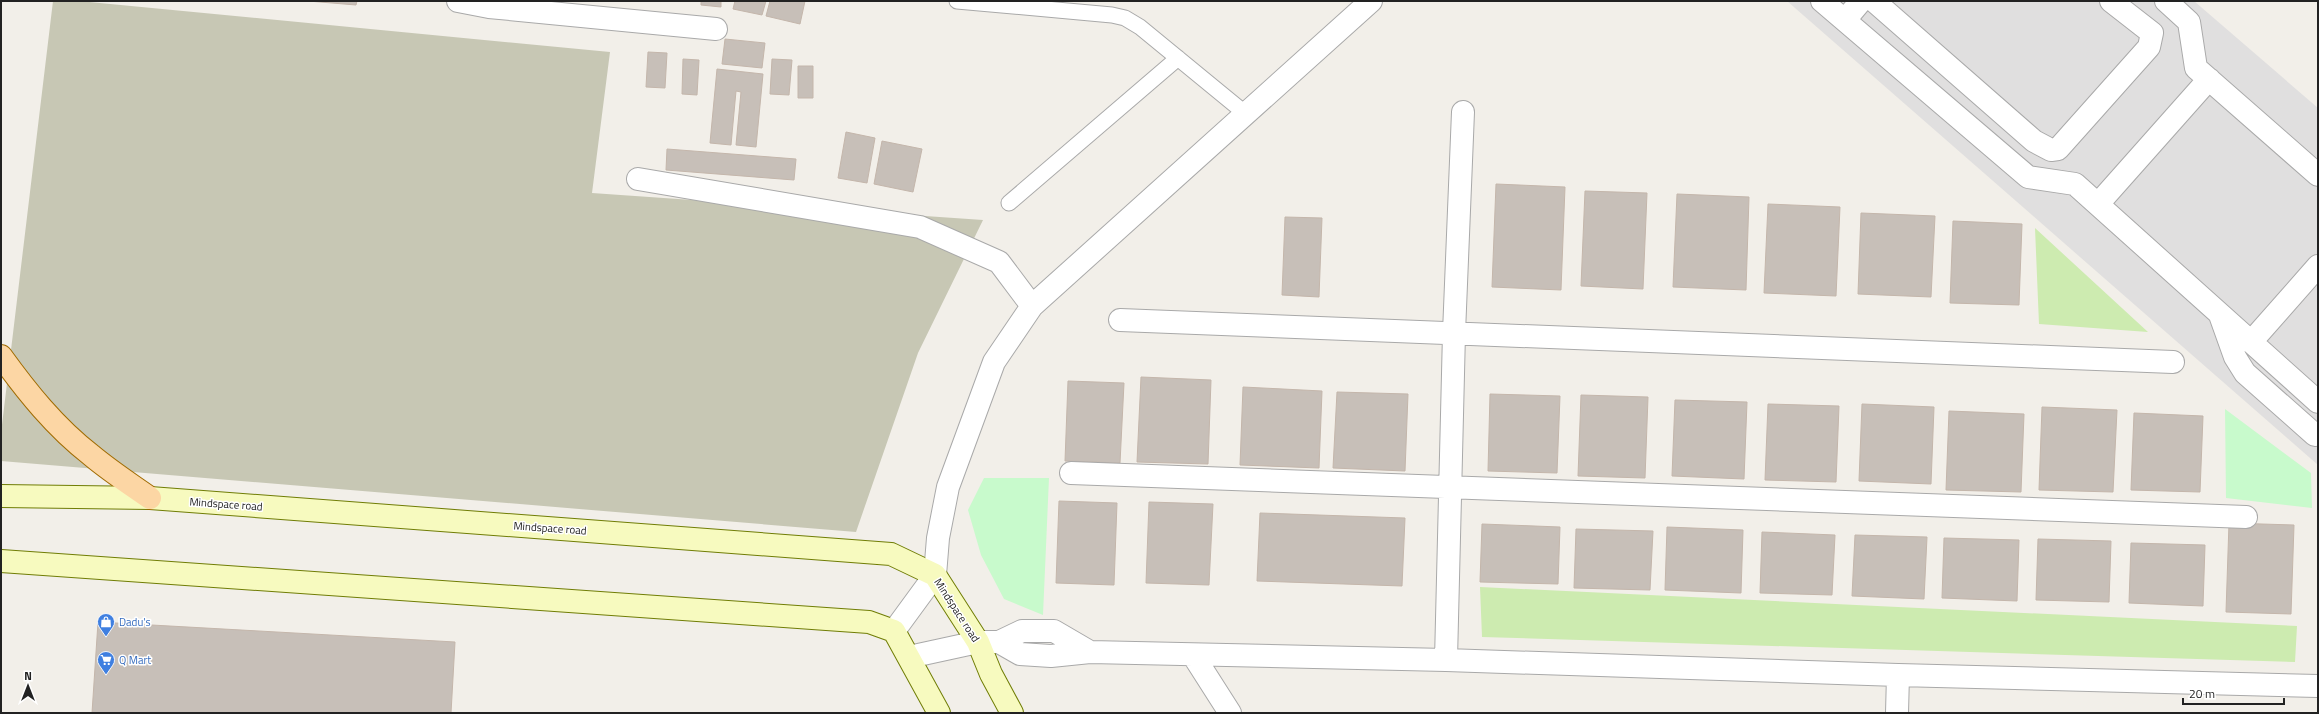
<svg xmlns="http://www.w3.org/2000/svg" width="2319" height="714" viewBox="0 0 2319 714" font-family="'Titillium Web',sans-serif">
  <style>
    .residential { fill: #e0dfdf }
    .construction { fill: #c7c7b4 }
    .grass { fill: #cdebb0 }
    .park { fill: #c8facc }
    .building { fill: #c7bfb8; stroke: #c4b6ab }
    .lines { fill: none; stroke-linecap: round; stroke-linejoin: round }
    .service-casing { stroke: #a9a9a9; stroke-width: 17 }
    .minor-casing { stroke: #a9a9a9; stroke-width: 24 }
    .secondary-casing { stroke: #707d05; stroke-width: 24 }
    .primary-casing { stroke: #a06b00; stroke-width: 24 }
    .service { stroke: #fff; stroke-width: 15 }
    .minor { stroke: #fff; stroke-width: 22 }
    .secondary { stroke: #f7fabf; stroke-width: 22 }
    .primary { stroke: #fcd6a4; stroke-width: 22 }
    .labels { text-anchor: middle; stroke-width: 3; stroke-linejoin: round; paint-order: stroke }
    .street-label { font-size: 11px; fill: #222; stroke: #fff }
    .shop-label { font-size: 11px; fill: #366cbe; stroke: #fff; text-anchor: start }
  </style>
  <rect width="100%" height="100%" fill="#f2efe9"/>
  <path class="residential" d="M1787 1H2194L2318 108V465Z"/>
  <path class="construction" d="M53 1H79L610 52 592 193 983 220 918 353 856 532 1 461V433Z"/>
  <path class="grass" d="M2035 228 2148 332 2039 324Z
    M1480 587 2297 626 2295 662 1482 637Z"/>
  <path class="park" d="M2225 409 2311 473 2312 508 2226 498Z
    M984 478H1049L1043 615 1004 599 981 555 968 510Z"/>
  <path class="building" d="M308 1H357L356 5Z
    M701 1H721V7L701 5Z
    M735 1H766L762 15 733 9Z
    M770 1H805L800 24 766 16Z
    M725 39 765 43 762 68 722 64Z
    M648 52 667 53 665 88 646 87Z
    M683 59 699 60 697 95 682 94Z
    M772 59 792 60 789 95 770 94Z
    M798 66H813V98H798Z
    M717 69 763 74 756 147 736 145 741 92 736 91 731 145 710 143Z
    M846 132 875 138 867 183 838 178Z
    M882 141 922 149 913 192 874 184Z
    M667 149 796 159 794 180 666 170Z
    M1496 184 1565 187 1561 290 1492 287Z
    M1585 191 1647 193 1643 289 1581 286Z
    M1677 194 1749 197 1746 290 1673 287Z
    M1768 204 1840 207 1836 296 1764 293Z
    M1861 213 1935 216 1931 297 1858 294Z
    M1285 217 1322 218 1319 297 1282 295Z
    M1953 221 2022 224 2019 305 1950 303Z
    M1141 377 1211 380 1208 464 1137 462Z
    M1068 381 1124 383 1120 463 1065 461Z
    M1243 387 1322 391 1319 468 1240 465Z
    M1337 392 1408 394 1405 471 1333 468Z
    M1490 394 1560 396 1557 473 1488 471Z
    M1581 395 1648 397 1645 478 1578 476Z
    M1675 400 1747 402 1744 479 1672 476Z
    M1768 404 1839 406 1836 482 1765 480Z
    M1862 404 1934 407 1931 484 1859 481Z
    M2042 407 2117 410 2113 492 2039 490Z
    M1949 411 2024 414 2021 492 1946 490Z
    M2134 413 2203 416 2200 492 2131 490Z
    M1059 501 1117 503 1114 585 1056 583Z
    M1149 502 1213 504 1209 585 1146 583Z
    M1260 513 1405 518 1402 586 1257 581Z
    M2229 523 2294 525 2291 614 2226 612Z
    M1482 524 1560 527 1558 584 1480 582Z
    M1667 527 1743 530 1741 593 1665 590Z
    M1576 529 1653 531 1650 590 1574 588Z
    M1762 532 1835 535 1832 595 1760 593Z
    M1855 535 1927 537 1924 599 1852 596Z
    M1944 538 2019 540 2017 601 1942 598Z
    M2038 539 2111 541 2109 602 2036 600Z
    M2131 543 2205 545 2203 606 2129 603Z
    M98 622 455 642 451 713H92Z"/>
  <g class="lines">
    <defs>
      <path id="service" d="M957 1 1112 15 1125 18 1140 27 1246 114
        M1009 203 1178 58"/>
      <path id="minor" d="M458 1 489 7 716 29
        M1822 1 2028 177 2075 184 2318 402
        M1874 1 2034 141 2051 150 2058 149 2149 47 2152 33 2111 1
        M2166 1 2189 22 2196 68 2318 175
        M1845 20 1861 1
        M638 179 920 227 999 262 1032 306
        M2098 204 2209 79
        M2220 315 2235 357 2245 373 2315 435
        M1120 320 2173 362
        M2251 342 2318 266
        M1071 473 2246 517
        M894 631 935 575 938 538 948 487 994 362 1032 306 1371 1
        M999 642 1020 654 1051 656 1090 652 1446 660 1898 675 2318 686
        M1193 655 1230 713
        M909 657 978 642H999L1022 631H1054L1090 652
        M1446 660 1454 333 1463 112
        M1897 713 1898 675"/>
      <path id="secondary" d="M1 496 150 498 891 554 935 575 978 642 991 674 1012 713
        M1 561 869 622 894 631 939 713"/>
      <path id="primary" d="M1 356C27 392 55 427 91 455 110 471 130 484 150 498"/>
    </defs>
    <use href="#service" class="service-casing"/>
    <use href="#minor" class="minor-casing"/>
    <use href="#secondary" class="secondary-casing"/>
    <use href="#primary" class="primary-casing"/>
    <use href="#service" class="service"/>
    <use href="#minor" class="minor"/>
    <use href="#secondary" class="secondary"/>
    <use href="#primary" class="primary"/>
  </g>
  <defs>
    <symbol id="shop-pin" viewBox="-11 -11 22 30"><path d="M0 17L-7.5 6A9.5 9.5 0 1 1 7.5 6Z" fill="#3f7fe0" stroke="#fff"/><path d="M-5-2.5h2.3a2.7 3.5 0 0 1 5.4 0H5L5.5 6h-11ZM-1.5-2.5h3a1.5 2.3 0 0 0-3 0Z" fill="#fff"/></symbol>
    <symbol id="supermarket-pin" viewBox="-11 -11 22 30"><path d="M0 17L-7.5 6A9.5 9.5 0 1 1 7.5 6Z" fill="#3f7fe0" stroke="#fff"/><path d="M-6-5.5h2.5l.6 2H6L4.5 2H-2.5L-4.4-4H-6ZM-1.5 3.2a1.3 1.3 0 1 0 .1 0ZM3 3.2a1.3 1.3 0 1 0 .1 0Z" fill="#fff"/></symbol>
  </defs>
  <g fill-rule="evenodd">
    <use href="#shop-pin" x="96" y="612" width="20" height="27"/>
    <use href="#supermarket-pin" x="96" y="650" width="20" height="27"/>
  </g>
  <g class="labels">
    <g class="street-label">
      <text transform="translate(226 504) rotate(4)" y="4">Mindspace road</text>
      <text transform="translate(550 528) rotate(4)" y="4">Mindspace road</text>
      <text transform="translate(957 610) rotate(57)" y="4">Mindspace road</text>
    </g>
    <g class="shop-label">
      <text x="119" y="626">Dadu's</text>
      <text x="119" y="664">Q Mart</text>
    </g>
  </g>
  <rect width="2319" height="714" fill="none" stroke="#222222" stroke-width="4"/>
  <g transform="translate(28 686)" stroke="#ffffff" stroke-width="3" paint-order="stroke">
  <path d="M0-3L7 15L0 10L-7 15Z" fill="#222222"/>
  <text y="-6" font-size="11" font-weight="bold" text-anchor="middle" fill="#222222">N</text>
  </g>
  <path d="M2183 698v6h101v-6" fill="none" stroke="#222222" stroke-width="2"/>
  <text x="2189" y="698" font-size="12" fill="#222222" stroke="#ffffff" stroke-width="3" paint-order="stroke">20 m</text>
</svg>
